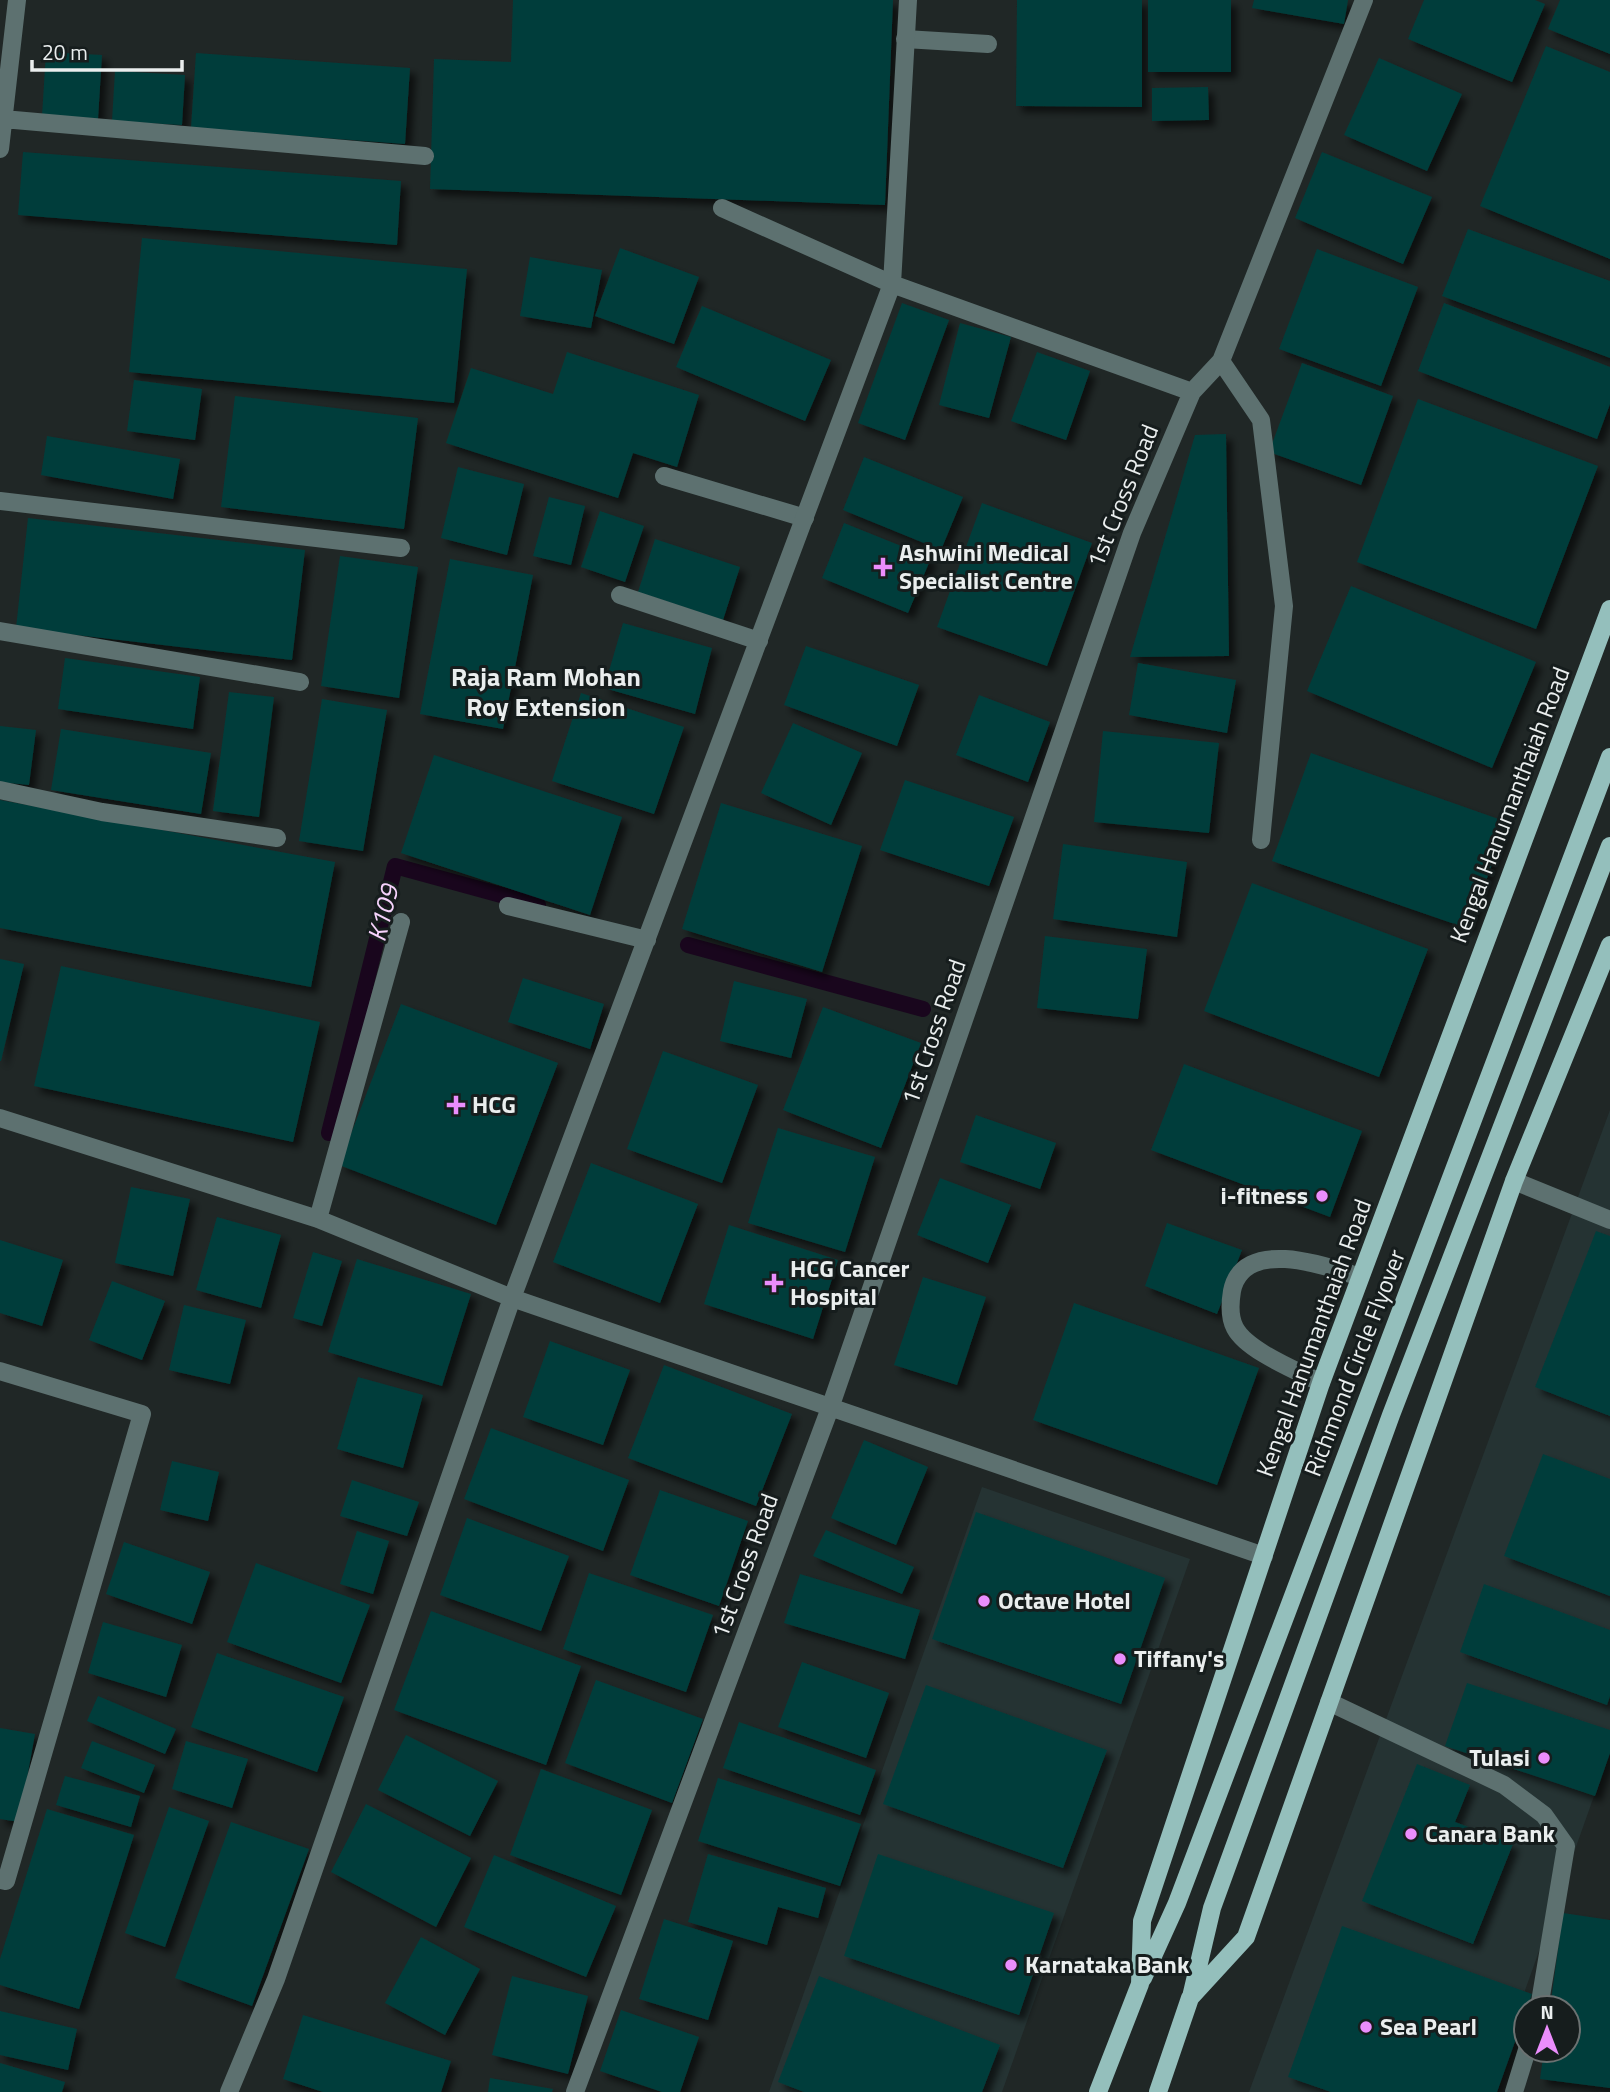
<svg xmlns="http://www.w3.org/2000/svg" width="1610" height="2092" viewBox="0 0 1610 2092" font-family="'Titillium Web',sans-serif">
  <style>
    .built { fill: #253333 }
    .lines { fill: none; stroke-linecap: round; stroke-linejoin: round }
    .stream { stroke: #19061d; stroke-width: 16 }
    .building { fill: #053d3b; filter: url(#shadow) }
    .lane { stroke: #5d7170; stroke-width: 18 }
    .street { stroke: #5d7170; stroke-width: 18 }
    .primary { stroke: #94bfbc; stroke-width: 18 }
    .poi-dot { fill: #eb8dfc; stroke: #161d1d; stroke-width: 2.5 }
    .labels { text-anchor: middle; stroke-width: 6; stroke-linejoin: round; paint-order: stroke }
    .street-label { font-size: 24px; fill: #eaeeee; stroke: #161d1d }
    .poi-label { font-size: 24px; font-weight: bold; fill: #eaeeee; stroke: #161d1d; text-anchor: start }
    .neighbourhood-label { font-size: 26px; font-weight: bold; fill: #eaeeee; stroke: #161d1d }
    .water-label { font-size: 26px; font-style: italic; fill: #f5d2fb; stroke: #161d1d }
  </style>
  <defs>
    <filter id="shadow"><feDropShadow dx="6" dy="6" stdDeviation="3.5" flood-color="#0009"/></filter>
  </defs>
  <rect width="100%" height="100%" fill="#202726"/>
  <path class="built" d="M1610 1110V1751L1489 2092H1249Z
    M982 1487 1190 1559 1002 2092H769Z"/>
  <g class="lines">
    <path class="stream" d="M688 945 923 1009
      M329 1133 395 866 538 905"/>
  </g>
  <path class="building" d="M513 0H893L885 205 430 189 434 59 511 62Z
    M1017 0H1142V107L1016 106Z
    M1148 0H1231V72H1148Z
    M1254 0H1348L1344 24 1252 8Z
    M1424 0H1535L1545 4 1512 82 1408 39Z
    M1560 0H1610V54L1548 29Z
    M1546 46 1610 72V259L1480 206Z
    M46 52 102 55 98 119 42 116Z
    M196 53 410 68 405 144 191 128Z
    M1379 58 1462 94 1427 171 1344 135Z
    M115 71 185 75 182 125 112 121Z
    M1208 87 1209 120 1152 121V88Z
    M23 152 401 181 397 245 18 215Z
    M1322 152 1432 197 1403 264 1295 218Z
    M1468 229 1610 281V358L1442 296Z
    M142 238 467 269 454 403 129 372Z
    M620 248 699 277 674 344 595 316Z
    M1317 249 1418 287 1381 386 1279 349Z
    M530 257 602 270 591 328 520 316Z
    M902 303 949 320 905 440 858 423Z
    M1444 303 1610 367V404L1597 439 1418 371Z
    M702 306 831 360 805 421 676 367Z
    M960 323 1011 337 989 418 939 405Z
    M567 352 699 395 677 467 633 453 618 498 446 443 471 368 553 394Z
    M1037 352 1090 371 1066 440 1011 421Z
    M1302 363 1393 396 1361 485 1269 452Z
    M134 380 202 389 195 440 127 431Z
    M235 396 418 418 404 529 221 507Z
    M1418 399 1598 466 1536 629 1357 562Z
    M1226 434 1229 656 1130 657 1195 435Z
    M47 436 180 459 173 499 41 475Z
    M864 457 963 497 941 550 843 510Z
    M458 467 524 484 507 555 441 538Z
    M549 497 585 506 571 565 533 556Z
    M982 503 1092 543 1047 666 937 627Z
    M600 511 644 526 625 582 581 567Z
    M28 518 305 550 292 660 16 628Z
    M844 523 931 558 908 613 822 578Z
    M655 539 740 567 723 620 638 592Z
    M340 556 418 567 399 698 321 686Z
    M450 559 533 575 503 729 420 714Z
    M1351 586 1536 662 1492 768 1307 691Z
    M623 623 712 648 695 714 604 688Z
    M806 646 919 685 897 746 784 705Z
    M65 658 200 677 193 729 58 709Z
    M1138 663 1236 680 1227 733 1129 715Z
    M229 692 274 697 259 817 213 811Z
    M581 693 684 727 654 814 552 781Z
    M979 695 1050 722 1028 782 956 755Z
    M322 699 387 710 363 851 299 841Z
    M793 723 862 753 831 825 761 793Z
    M0 726 36 730 29 785 0 782Z
    M61 729 211 753 201 814 51 790Z
    M1103 731 1219 743 1209 833 1094 822Z
    M1311 753 1507 822 1469 929 1272 861Z
    M434 755 622 817 590 915 401 853Z
    M905 780 1014 817 989 886 880 850Z
    M0 800 335 862 311 987 0 928Z
    M721 803 862 846 822 972 682 929Z
    M1063 844 1187 862 1177 937 1053 919Z
    M1252 883 1428 949 1379 1077 1204 1011Z
    M1045 936 1147 949 1138 1019 1037 1008Z
    M0 959 24 964 1 1061H0Z
    M61 966 320 1022 293 1142 34 1086Z
    M523 978 604 1004 590 1049 508 1022Z
    M734 981 807 999 791 1058 720 1041Z
    M401 1004 558 1063 496 1225 339 1165Z
    M823 1007 921 1043 881 1148 783 1110Z
    M663 1051 758 1085 722 1183 627 1149Z
    M1184 1064 1362 1131 1330 1217 1151 1150Z
    M976 1115 1056 1143 1040 1189 960 1162Z
    M778 1128 875 1157 845 1252 748 1223Z
    M591 1163 698 1204 660 1303 553 1262Z
    M940 1178 1011 1205 988 1263 917 1235Z
    M131 1187 190 1199 173 1276 115 1263Z
    M217 1217 281 1235 261 1308 196 1290Z
    M1167 1223 1242 1250 1217 1314 1145 1286Z
    M729 1225 838 1260 813 1339 704 1304Z
    M1596 1231 1610 1236V1416L1535 1387Z
    M0 1240 63 1260 42 1326 0 1313Z
    M313 1252 342 1261 322 1326 293 1318Z
    M357 1259 471 1294 442 1386 328 1352Z
    M923 1277 986 1297 957 1385 894 1365Z
    M112 1281 165 1301 142 1360 89 1340Z
    M1074 1303 1259 1368 1217 1485 1033 1420Z
    M184 1305 246 1320 230 1384 169 1370Z
    M550 1341 630 1370 603 1445 523 1417Z
    M664 1365 792 1414 756 1506 628 1458Z
    M358 1377 423 1395 403 1468 337 1449Z
    M491 1428 629 1480 603 1551 464 1499Z
    M864 1440 928 1467 896 1545 831 1518Z
    M1543 1454 1610 1479V1596L1504 1556Z
    M172 1461 219 1472 208 1521 160 1510Z
    M352 1480 419 1502 407 1536 340 1516Z
    M660 1490 748 1521 719 1606 630 1575Z
    M976 1512 1165 1578 1121 1704 932 1639Z
    M467 1518 569 1556 541 1631 440 1595Z
    M826 1530 914 1567 902 1594 813 1556Z
    M357 1531 389 1541 373 1594 340 1584Z
    M124 1542 210 1572 192 1624 106 1594Z
    M256 1563 370 1605 341 1683 227 1642Z
    M589 1573 713 1615 686 1692 563 1649Z
    M800 1574 920 1610 905 1659 784 1623Z
    M1484 1584 1610 1630V1696L1607 1705 1460 1652Z
    M431 1611 581 1666 546 1765 394 1710Z
    M103 1622 182 1645 166 1697 88 1673Z
    M217 1653 344 1697 317 1772 191 1727Z
    M802 1662 889 1693 866 1758 778 1727Z
    M596 1680 703 1719 672 1803 565 1763Z
    M1467 1683 1610 1730V1753L1595 1796 1445 1746Z
    M926 1685 1107 1750 1063 1868 883 1804Z
    M98 1696 176 1729 165 1754 87 1721Z
    M739 1722 876 1770 860 1815 723 1768Z
    M0 1728 35 1734 19 1822 0 1819Z
    M406 1735 498 1781 470 1836 378 1790Z
    M92 1741 155 1765 144 1793 81 1768Z
    M186 1741 248 1759 232 1808 172 1789Z
    M1417 1764 1470 1785 1455 1822 1513 1844 1473 1944 1362 1901Z
    M541 1769 652 1810 621 1895 510 1855Z
    M65 1776 140 1796 131 1827 56 1805Z
    M718 1778 861 1824 840 1886 698 1841Z
    M366 1804 471 1858 436 1927 331 1872Z
    M169 1807 209 1821 165 1947 125 1933Z
    M47 1809 134 1835 79 2009 0 1985V1959Z
    M231 1822 309 1849 252 2006 175 1978Z
    M708 1854 826 1888 818 1918 778 1907 767 1945 688 1922Z
    M878 1854 1054 1913 1019 2015 844 1956Z
    M494 1855 616 1906 586 1977 464 1927Z
    M1563 1913 1610 1920V2088L1540 2079 1544 2050H1568V2008H1550Z
    M664 1919 733 1941 708 2020 639 1999Z
    M1342 1926 1532 1994 1497 2092H1331L1288 2077Z
    M421 1937 480 1969 445 2035 385 2003Z
    M512 1976 588 1996 568 2074 492 2055Z
    M819 1976 1000 2045 982 2092H804L778 2082Z
    M621 2010 699 2037 680 2092H662L600 2071Z
    M0 2011 77 2029 68 2070 0 2055Z
    M303 2015 451 2061 441 2092H323L283 2079Z
    M0 2063 65 2082 62 2092H0Z
    M490 2078 553 2089 552 2092H488Z"/>
  <g class="lines">
    <path class="lane" d="M905 39 988 44
      M664 476 805 518
      M0 631 300 682
      M0 790 102 812 277 838
      M1514 1181 1610 1220
      M1321 1383C1298 1371 1247 1351 1235 1328 1229 1317 1230 1303 1232 1291 1243 1236 1327 1266 1360 1277
      M1329 1702 1504 1785 1544 1815 1566 1846 1539 2008
      M1514 2092 1527 2050"/>
    <path class="street" d="M3 119 425 156
      M0 149 17 0
      M722 208 892 284 1192 392
      M1221 361 1261 420 1284 606 1261 840
      M0 501 401 548
      M620 595 759 641
      M508 906 647 940
      M0 1118 318 1219 512 1298 1264 1556
      M318 1219 401 922
      M0 1371 142 1414 6 1881 0 1880
      M229 2092 276 1979 512 1298 892 284 908 0
      M575 2092 830 1408 1132 533 1192 392 1221 361 1364 0"/>
    <path class="primary" d="M1143 1978 1177 1903 1610 757
      M1191 1997 1212 1908 1391 1415 1610 846
      M1098 2092 1140 1984 1142 1921 1321 1383 1610 609
      M1158 2092 1190 1998 1246 1937 1514 1181 1610 945"/>
  </g>
  <g class="poi-dot">
    <path d="M879.5 556.5h7v7h7v7h-7v7h-7v-7h-7v-7h7z"/>
    <path d="M452.5 1094.5h7v7h7v7h-7v7h-7v-7h-7v-7h7z"/>
    <circle cx="1322" cy="1196" r="7"/>
    <path d="M770.5 1272.5h7v7h7v7h-7v7h-7v-7h-7v-7h7z"/>
    <circle cx="984" cy="1601" r="7"/>
    <circle cx="1120" cy="1659" r="7"/>
    <circle cx="1544" cy="1758" r="7"/>
    <circle cx="1411" cy="1834" r="7"/>
    <circle cx="1011" cy="1965" r="7"/>
    <circle cx="1366" cy="2027" r="7"/>
  </g>
  <g class="labels">
    <g class="street-label">
      <text transform="translate(1123 496) rotate(-68)" y="8">1st Cross Road</text>
      <text transform="translate(1510 805) rotate(-69)" y="8">Kengal Hanumanthaiah Road</text>
      <text transform="translate(934 1032) rotate(-71)" y="8">1st Cross Road</text>
      <text transform="translate(1314 1338) rotate(-70)" y="8">Kengal Hanumanthaiah Road</text>
      <text transform="translate(1355 1363) rotate(-69)" y="8">Richmond Circle Flyover</text>
      <text transform="translate(745 1566) rotate(-70)" y="8">1st Cross Road</text>
    </g>
    <g class="poi-label">
      <text x="899" y="561">Ashwini Medical<tspan x="899" dy="28">Specialist Centre</tspan></text>
      <text x="472" y="1113">HCG</text>
      <text x="1308" y="1204" text-anchor="end">i-fitness</text>
      <text x="790" y="1277">HCG Cancer<tspan x="790" dy="28">Hospital</tspan></text>
      <text x="998" y="1609">Octave Hotel</text>
      <text x="1134" y="1667">Tiffany's</text>
      <text x="1530" y="1766" text-anchor="end">Tulasi</text>
      <text x="1425" y="1842">Canara Bank</text>
      <text x="1025" y="1973">Karnataka Bank</text>
      <text x="1380" y="2035">Sea Pearl</text>
    </g>
    <g class="neighbourhood-label">
      <text x="546" y="686">Raja Ram Mohan<tspan x="546" dy="30">Roy Extension</tspan></text>
    </g>
    <g class="water-label">
      <text transform="translate(383 913) rotate(-76)" y="9">K109</text>
    </g>
  </g>
  <g transform="translate(1547 2029)"><circle r="33" fill="#161d1d" stroke="#6b7171" stroke-width="2"/>
  <path d="M0-5L12 26L0 18L-12 26Z" fill="#eb8dfc"/>
  <text y="-10" font-size="19" font-weight="bold" text-anchor="middle" fill="#eaeeee">N</text>
  </g>
  <path d="M32 60v10h150v-10" fill="none" stroke="#eaeeee" stroke-width="3.5"/>
  <text x="42" y="60" font-size="21" fill="#eaeeee" stroke="#161d1d" stroke-width="5" paint-order="stroke">20 m</text>
</svg>
